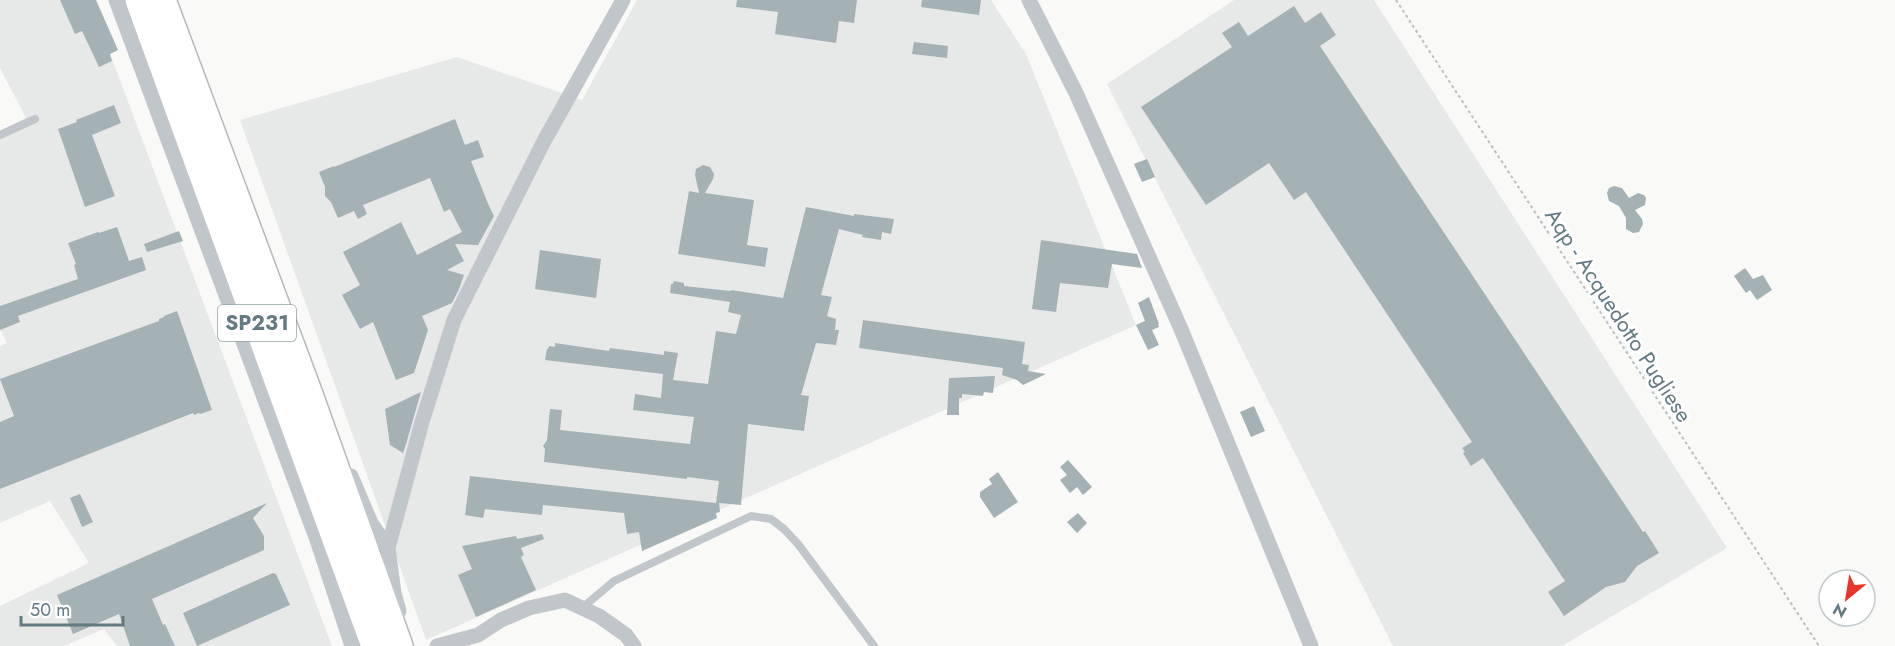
<svg xmlns="http://www.w3.org/2000/svg" width="1895" height="646" viewBox="0 0 1895 646" font-family="Jost,sans-serif">
  <style>
    .built { fill: #e7e9e8 }
    .building { fill: #a4b1b5 }
    .lines { fill: none; stroke-linecap: round; stroke-linejoin: round }
    .highway-casing { stroke: #b3b9bc; stroke-width: 30 }
    .path { stroke: #babfc1; stroke-width: 2; stroke-dasharray: 3 3; stroke-linecap: butt }
    .lane { stroke: #c0c6c9; stroke-width: 8 }
    .street { stroke: #c0c6c9; stroke-width: 15 }
    .highway { stroke: #fff; stroke-width: 27 }
    .labels { text-anchor: middle; stroke-width: 6; stroke-linejoin: round; paint-order: stroke }
    .shield { fill: #fff; stroke: #92a2a8; stroke-width: 1.5 }
    .shield-label { font-size: 21px; font-weight: bold; fill: #637a82 }
    .street-label { font-size: 22px; fill: #637a82; stroke: #fff }
  </style>
  <rect width="100%" height="100%" fill="#f9f9f7"/>
  <path class="built" d="M0 0H90L332 646H117L104 629 64 646H0V606L89 563 50 501 0 523V346L7 343 0 329V131L26 118 0 68Z
    M637 0H991L1026 54 1136 325 426 640 240 120 457 57 582 100Z
    M1234 0H1374L1727 548 1562 646H1393L1107 84Z"/>
  <path class="building" d="M60 0H96L118 50 110 54 112 61 99 67 82 31 75 34Z
    M737 0H857L854 23 839 21 836 43 775 34 778 12 736 7Z
    M922 0H981L979 15 921 7Z
    M1294 6 1305 23 1321 12 1336 35 1320 46 1643 532 1645 531 1659 553 1637 566 1625 582 1606 587 1564 616 1548 592 1565 581 1483 458 1471 466 1463 453 1465 452 1462 448 1472 442 1306 192 1294 200 1269 163 1206 205 1141 107 1232 47 1222 33 1239 22 1248 36Z
    M914 42 948 46 947 58 912 54Z
    M114 105 121 123 92 135 115 196 85 207 58 129 77 122 76 120Z
    M455 119 465 145 478 140 484 157 471 161 489 206 494 216 478 245 455 244 464 261 447 270 464 275 459 289 452 303 422 316 428 330 414 373 396 380 373 322 360 329 342 295 360 285 343 252 401 222 417 255 462 232 450 209 444 212 430 178 363 205 367 214 358 219 354 211 338 218 331 202 325 196V187L319 172 334 166V167Z
    M1147 159 1155 177 1142 182 1134 164Z
    M703 165 710 167 714 174 713 179 705 193 754 200 747 245 768 248 765 267 678 254 689 191 699 193 695 175 696 169Z
    M1614 186 1622 188 1629 198 1638 193 1644 195 1646 198 1645 205 1635 210 1642 219 1643 224 1639 232 1633 233 1626 229V218L1619 206 1609 201 1607 193 1609 188Z
    M806 207 854 216V214L894 219 891 234 882 232 881 240 862 237 863 235 839 229 821 295 832 297 827 316 836 319 835 330H839L836 345 816 343 801 395 809 396 804 431 748 424 741 505 719 503 720 512 716 513 717 518 642 551 639 532 627 534 624 513 543 505 542 515 485 509 483 518 465 515 470 476 716 503 719 481 687 477V479L544 462 545 449 543 446 547 440 550 409 562 410 560 430 690 444 694 417 633 410 635 394 661 398 663 374 545 360 547 349H548L549 346 555 347V343L609 351 610 348 664 355V351L678 353 673 380 708 384 716 331 736 334 741 315 728 312 730 302 670 293 671 284H673L674 281 684 283V286L731 291V290L783 298Z
    M117 227 129 261 142 257 146 270 18 316 20 322 0 330V306L78 279 74 265 76 264 68 243 98 232 99 233Z
    M179 231 183 241 147 252 144 244Z
    M1041 240 1137 254 1142 268 1112 264 1108 288 1060 283 1056 312 1032 309Z
    M540 250 601 259 596 298 535 289Z
    M1745 268 1753 279 1763 275 1772 290 1757 300 1750 290 1746 293 1734 276Z
    M1149 297 1159 324H1158L1159 327 1152 330 1159 345 1148 350 1136 325 1145 321 1138 303Z
    M177 311 212 410 200 414 199 413 194 415 193 413 0 489V422L14 416 0 379 159 321V319L164 317V316Z
    M863 320 1025 342 1022 364 1029 365 1028 371 1046 374 1023 385 1017 380 1002 375 1003 368 859 348Z
    M995 376 993 393 984 392 983 396 962 394V398H959V415H947L949 378Z
    M421 392 406 444 403 453 390 445 385 409Z
    M1254 406 1265 431 1251 437 1240 412Z
    M1068 460 1092 487 1083 495 1077 487 1070 493 1060 480 1067 475 1060 467Z
    M998 472 1018 502 994 518 980 497V492L992 484 989 479Z
    M80 494 93 522 82 527 70 498Z
    M267 503 253 518 264 536V550L152 599 163 625 165 624 175 646H130L119 614 73 634 57 595Z
    M1078 513 1087 523 1077 533 1067 522Z
    M542 534 544 539 521 548 524 555 521 557 536 590 476 617 458 575 472 569 462 546 516 536 517 539Z
    M273 573 276 574 290 605 197 646 183 613Z"/>
  <g class="lines">
    <defs>
      <path id="highway" d="M139 0 375 646
        M162 0 307 389 399 646"/>
    </defs>
    <use href="#highway" class="highway-casing"/>
    <path class="path" d="M1396 0 1819 646"/>
    <path class="lane" d="M0 135 35 119
      M582 608 614 581 751 516 771 519 784 529 798 544 874 646"/>
    <path class="street" d="M116 0 317 540 352 646
      M1029 0 1076 93 1181 329 1311 646
      M351 476 371 523 388 548
      M399 611 394 593 388 548 422 422 454 320 544 141 623 0
      M437 646 478 635 501 620 529 608 565 600 599 616 626 635 634 646"/>
    <use href="#highway" class="highway"/>
  </g>
  <g class="labels">
    <rect class="shield" x="218" y="305" width="78" height="36" rx="4.5"/>
    <g class="shield-label">
      <text x="257" y="330">SP231</text>
    </g>
    <g class="street-label">
      <text transform="translate(1619 315) rotate(57)" y="8">Aqp - Acquedotto Pugliese</text>
    </g>
  </g>
  <g transform="translate(1847 598) rotate(210)"><circle r="28" fill="#ffffff" stroke="#c1cacd" stroke-width="1.5"/>
  <path d="M0-4.5L10 22L0 15L-10 22Z" fill="#e73629"/>
  <text y="-9" font-size="16" font-weight="bold" text-anchor="middle" fill="#637a82">N</text>
  </g>
  <path d="M21 616v9h102v-9" fill="none" stroke="#637a82" stroke-width="3"/>
  <text x="30" y="616" font-size="18" fill="#637a82" stroke="#ffffff" stroke-width="4.5" paint-order="stroke">50 m</text>
</svg>
